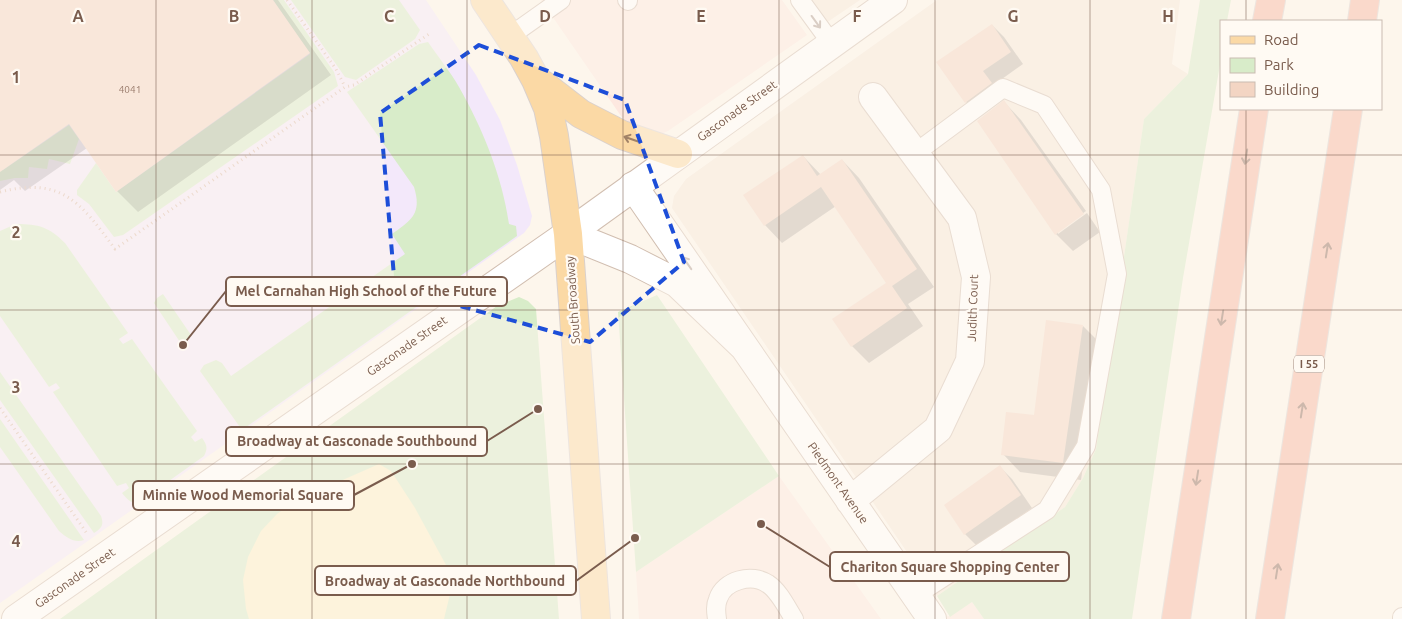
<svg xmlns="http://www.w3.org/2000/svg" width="1402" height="619" viewBox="0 0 1402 619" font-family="Ubuntu,sans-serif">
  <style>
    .residential { fill: #f5e8da }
    .commercial { fill: #fde8e0 }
    .education { fill: #f3e8fa }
    .green { fill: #d8ecc9 }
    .sand { fill: #fcefc7 }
    .shadow { fill: #0003 }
    .building { fill: #f3d5c3 }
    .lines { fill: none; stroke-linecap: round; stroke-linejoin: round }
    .service-casing { stroke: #d1beb0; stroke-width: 20 }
    .minor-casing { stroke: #d1beb0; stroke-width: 30 }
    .tertiary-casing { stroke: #d1beb0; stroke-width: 30 }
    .primary-casing { stroke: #dad1cd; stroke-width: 30 }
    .motorway-casing { stroke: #dad1cd; stroke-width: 30 }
    .path { stroke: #d9b8a5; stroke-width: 3; stroke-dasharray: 1 4; stroke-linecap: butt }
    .service { stroke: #fff; stroke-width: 18 }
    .minor { stroke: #fff; stroke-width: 28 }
    .tertiary { stroke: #fff; stroke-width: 28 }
    .primary { stroke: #fbd9a5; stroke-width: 28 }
    .motorway { stroke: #f7b7a3; stroke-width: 28 }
    .oneway { stroke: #af9d94 }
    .oneway2 { stroke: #a18267 }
    .oneway3 { stroke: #936e5e }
    .marked { fill: none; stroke: #1d4ed8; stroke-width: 4; stroke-dasharray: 10 6; stroke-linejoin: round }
    .grid { fill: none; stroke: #7a5c4d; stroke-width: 1; stroke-opacity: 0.55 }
    .labels { text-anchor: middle; stroke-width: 4.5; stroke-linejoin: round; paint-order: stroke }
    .number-label { font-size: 10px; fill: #987a6a }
    .shield { fill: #fffaf3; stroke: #a28b7f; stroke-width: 1 }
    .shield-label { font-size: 11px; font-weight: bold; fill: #7a5c4d }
    .street-label { font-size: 12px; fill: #7a5c4d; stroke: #fffaf3 }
    .grid-label { font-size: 16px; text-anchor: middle; font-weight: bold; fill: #7a5c4d; stroke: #fffaf3; stroke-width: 4.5; stroke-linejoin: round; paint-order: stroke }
    .leader { fill: none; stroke: #7a5c4d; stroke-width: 2 }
    .callout-dot { fill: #7a5c4d; stroke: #fffaf3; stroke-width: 2 }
    .callout { fill: #fffaf3; stroke: #7a5c4d; stroke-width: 2 }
    .callout-label { font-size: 14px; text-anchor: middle; font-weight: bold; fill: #7a5c4d }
  </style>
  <rect width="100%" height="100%" fill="#fdf6ec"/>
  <path class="residential" d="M806 0H860L823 25Z
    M937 0H1180L1172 64 1188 74 1144 119 1096 449 1083 478 1065 507 937 596 672 208 674 196 686 179Z"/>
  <path class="commercial" d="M541 0H782L807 35 668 131 656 136 629 126 621 116Z
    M779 476 881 619H639L636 572Z
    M972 602 984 619H918L950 616Z"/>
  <path class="education" d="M0 0H426L476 75 500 120 517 165 532 216 530 225 524 233 0 603Z"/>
  <path class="green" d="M273 0H284L334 72 338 86 123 235 114 237 89 204 77 195V190L96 163 116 192 310 54Z
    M291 0H399L420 30 415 39 356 80 345 77Z
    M1200 0H1231L1227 21H1221V59L1183 278 1132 619H984L972 602 950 617 937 596 1065 507 1083 478 1096 449 1144 119 1188 74Z
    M428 42C438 57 450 71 459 87 483 129 502 176 509 224L516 226 517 236 242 430 200 371 204 365 216 360 222 363 231 376 405 254 392 234C412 220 422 213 414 187L347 92 419 44Z
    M69 125 79 139 70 164 49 159 47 169 29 167 28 178H15L0 181V166L3 170Z
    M16 224C39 224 49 227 65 243L128 333 119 339 123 344 132 339 197 431 191 437 195 442 202 438C207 445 208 448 204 456L138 503C130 503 127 499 122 493L129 488 126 483 117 486 53 392 60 388 56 383 49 387 0 316V231Z
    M163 294 191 335 186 340 180 342 154 303 157 298Z
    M657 295 779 476 636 572 618 312Z
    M519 297 528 301 536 309 559 619H60L497 306Z
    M0 372 101 516C104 525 102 528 94 533L0 400Z
    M0 419 84 540C74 543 67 538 59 531L0 447Z"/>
  <path class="sand" d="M379 464 391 471 415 508 446 565 451 590 444 619H249L246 609 243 580 248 557 261 531 277 514 295 501Z"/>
  <path class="shadow" d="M0 0H278L331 75 138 212 117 191 87 148 25 191 14 180 0 190Z
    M992 25 1004 37 1023 64 995 84 978 115 966 102Z
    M1004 102 1021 120 1086 211 1058 231V234L1087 213 1100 232 1073 251 1056 234Z
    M803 156 821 175 842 160 859 178 934 287 908 304 923 326 869 363 852 346 888 283 836 206 782 243 765 225Z
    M1083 326 1100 343 1081 480 1020 472 1003 454 1035 417Z
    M1000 467 1012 479 1032 508 977 546 965 534Z"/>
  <path class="building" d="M0 0H273L310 53 116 192 69 124 0 172Z
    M992 24 1011 52 983 71 992 83 965 103 936 62Z
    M1004 100 1084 214 1055 235 977 121Z
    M803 155 817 176 842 159 917 269 892 286 907 308 851 347 832 319 886 283 821 187 764 226 743 195Z
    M1046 320 1083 325 1063 463 1001 455 1006 412 1034 415Z
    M1000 465 1021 495 964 535 944 505Z"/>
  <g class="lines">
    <defs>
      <path id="service" d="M627 0 628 1
        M800 0 832 44
        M510 36 561 0
        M914 154 1003 88 1044 105 1101 190 1117 274 1086 446 1047 510 916 595
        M717 619C716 612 715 606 718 599 724 580 752 573 768 584 779 591 787 608 794 619
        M1402 619V617"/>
      <path id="minor" d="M633 186 932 619
        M850 501 938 429 970 361 976 277 962 218 873 97
        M16 619 568 234 630 259 677 283 744 347"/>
      <path id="tertiary" d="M568 234 893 0"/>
      <path id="primary" d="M485 0 524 58 536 80 548 108 554 136 568 234 596 619
        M537 80 581 114 622 135 678 154"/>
      <path id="motorway" d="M1267 21 1271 0
        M1362 21 1365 0
        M1176 619 1254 109
        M1270 619 1348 109"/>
    </defs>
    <use href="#service" class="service-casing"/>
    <use href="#minor" class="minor-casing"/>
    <use href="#tertiary" class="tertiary-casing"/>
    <use href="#primary" class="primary-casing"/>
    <use href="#motorway" class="motorway-casing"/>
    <path class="path" d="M287 0 336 69 345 87
      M0 192C62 176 81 203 115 249L345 87 354 85 429 34
      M0 408 88 535"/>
    <use href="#service" class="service"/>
    <use href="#minor" class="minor"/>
    <use href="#tertiary" class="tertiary"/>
    <use href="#primary" class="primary"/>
    <use href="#motorway" class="motorway"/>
  </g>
  <defs><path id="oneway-shaft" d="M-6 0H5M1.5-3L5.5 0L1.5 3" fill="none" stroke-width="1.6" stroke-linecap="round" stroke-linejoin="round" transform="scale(1.25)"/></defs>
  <g class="oneway">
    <use href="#oneway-shaft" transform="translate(816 22) rotate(54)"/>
    <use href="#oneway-shaft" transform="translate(687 263) rotate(-125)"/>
  </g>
  <use class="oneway2" href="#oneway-shaft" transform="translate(631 139) rotate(-161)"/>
  <g class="oneway3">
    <use href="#oneway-shaft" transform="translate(1246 157) rotate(99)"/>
    <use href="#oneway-shaft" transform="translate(1327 250) rotate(-81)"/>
    <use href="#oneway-shaft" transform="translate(1222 318) rotate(99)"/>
    <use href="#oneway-shaft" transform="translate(1302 410) rotate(-81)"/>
    <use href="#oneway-shaft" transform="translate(1197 478) rotate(99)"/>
    <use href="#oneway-shaft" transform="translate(1277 571) rotate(-81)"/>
  </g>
  <path d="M0 0H1402V619H0ZM479 45 625 100 684 262 590 342 395 288 380 113Z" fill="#fdf6ec" fill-opacity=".55" fill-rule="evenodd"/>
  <path class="marked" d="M479 45 625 100 684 262 590 342 395 288 380 113Z"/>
  <path class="grid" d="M156 0V619M312 0V619M467 0V619M623 0V619M779 0V619M935 0V619M1090 0V619M1246 0V21M1246 109V619M0 155H1402M0 310H1402M0 464H1402"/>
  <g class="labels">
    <g class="number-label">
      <text x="130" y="93">4041</text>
    </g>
    <rect class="shield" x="1294" y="355.5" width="30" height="17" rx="4"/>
    <g class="shield-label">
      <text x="1309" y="368">I 55</text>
    </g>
    <g class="street-label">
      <text transform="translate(737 111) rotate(-36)" y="4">Gasconade Street</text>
      <text transform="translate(573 300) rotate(-94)" y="4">South Broadway</text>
      <text transform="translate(973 308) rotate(-88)" y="4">Judith Court</text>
      <text transform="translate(407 346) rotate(-35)" y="4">Gasconade Street</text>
      <text transform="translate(838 483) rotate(55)" y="4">Piedmont Avenue</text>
      <text transform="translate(75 578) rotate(-35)" y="4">Gasconade Street</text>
    </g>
  </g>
  <g class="grid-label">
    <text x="78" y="22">A</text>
    <text x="234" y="22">B</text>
    <text x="389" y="22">C</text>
    <text x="545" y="22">D</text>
    <text x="701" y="22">E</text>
    <text x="857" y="22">F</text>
    <text x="1013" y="22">G</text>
    <text x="1168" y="22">H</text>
    <text x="16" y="83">1</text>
    <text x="16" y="238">2</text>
    <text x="16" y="393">3</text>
    <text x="16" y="547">4</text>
  </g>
  <path class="leader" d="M183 345L226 291M538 409L487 441M412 464L354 495M761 524L830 567M635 538L576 581"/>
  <g class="callout-dot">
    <circle cx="183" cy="345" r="5"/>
    <circle cx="538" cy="409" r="5"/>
    <circle cx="412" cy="464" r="5"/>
    <circle cx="761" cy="524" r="5"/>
    <circle cx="635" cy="538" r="5"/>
  </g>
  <g class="callout">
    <rect x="226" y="277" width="281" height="29" rx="5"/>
    <rect x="226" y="427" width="261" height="29" rx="5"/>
    <rect x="133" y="481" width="221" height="29" rx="5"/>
    <rect x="830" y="552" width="239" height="29" rx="5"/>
    <rect x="315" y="566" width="261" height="29" rx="5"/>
  </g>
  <g class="callout-label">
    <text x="366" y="296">Mel Carnahan High School of the Future</text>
    <text x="357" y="446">Broadway at Gasconade Southbound</text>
    <text x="243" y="500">Minnie Wood Memorial Square</text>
    <text x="950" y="572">Chariton Square Shopping Center</text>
    <text x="445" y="586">Broadway at Gasconade Northbound</text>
  </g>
  <rect x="1220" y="20" width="162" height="90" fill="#fffaf3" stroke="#cabbb1"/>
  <rect x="1230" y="36" width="25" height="8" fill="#fbd9a5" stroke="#cabbb1"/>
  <text x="1264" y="45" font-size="15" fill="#7a5c4d">Road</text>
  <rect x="1230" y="58" width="25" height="15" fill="#d8ecc9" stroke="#cabbb1"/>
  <text x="1264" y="70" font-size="15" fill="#7a5c4d">Park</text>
  <rect x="1230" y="82" width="25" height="15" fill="#f3d5c3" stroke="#cabbb1"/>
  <text x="1264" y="95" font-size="15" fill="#7a5c4d">Building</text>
</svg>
